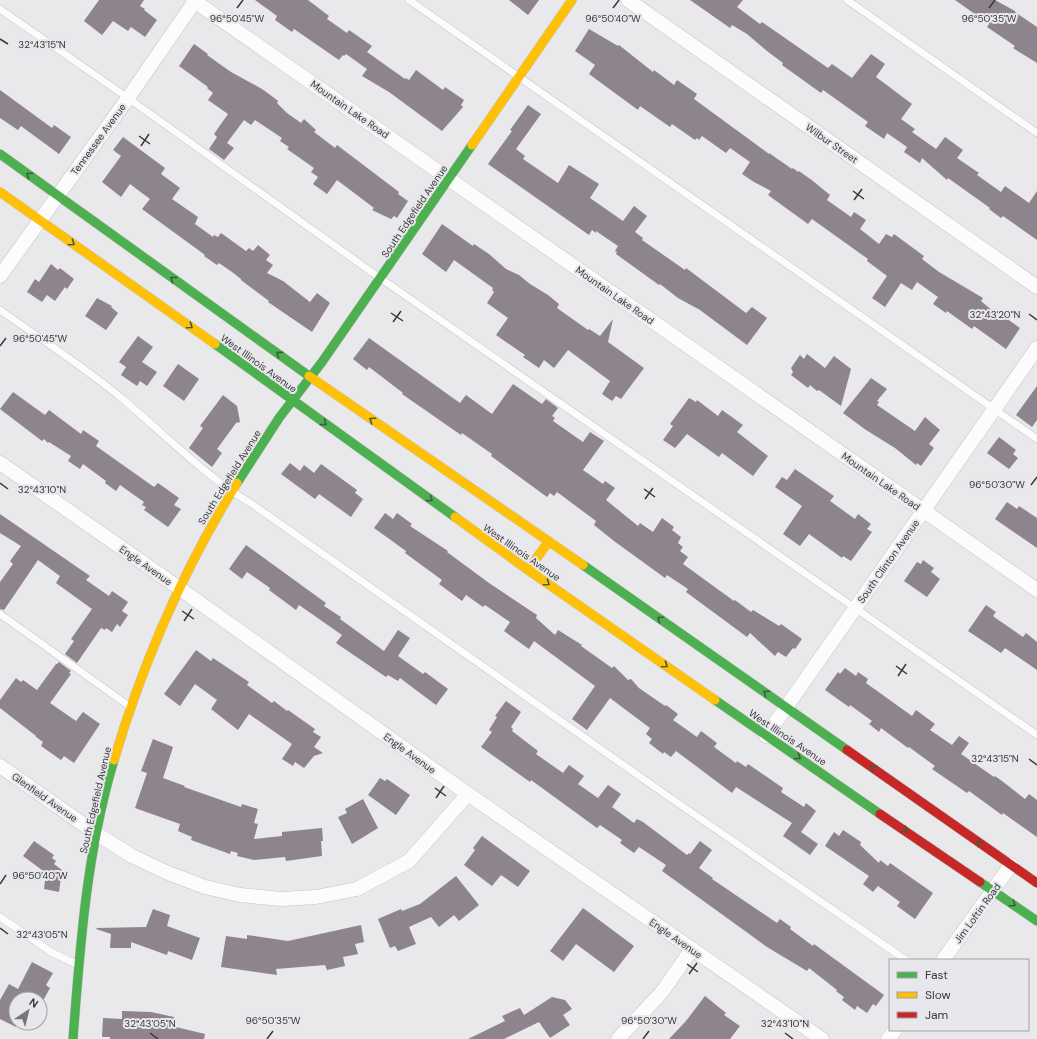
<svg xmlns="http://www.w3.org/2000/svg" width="1037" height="1039" viewBox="0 0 1037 1039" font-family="'DM Sans',sans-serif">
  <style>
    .building { fill: #8d848e }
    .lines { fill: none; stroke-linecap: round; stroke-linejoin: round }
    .lane-casing { stroke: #c5c4c6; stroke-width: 8 }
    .street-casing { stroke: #c5c4c6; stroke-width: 15 }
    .fast-casing { stroke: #c5c4c6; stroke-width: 10 }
    .slow-casing { stroke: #c5c4c6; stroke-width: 10 }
    .jam-casing { stroke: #c5c4c6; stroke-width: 10 }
    .lane { stroke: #fcfcfc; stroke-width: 7 }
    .street { stroke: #fcfcfc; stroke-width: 14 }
    .fast { stroke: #4caf50; stroke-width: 9 }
    .slow { stroke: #ffc107; stroke-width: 9 }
    .jam { stroke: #c62828; stroke-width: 9 }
    .oneway { stroke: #3f5c41 }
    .ticks { fill: none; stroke: #39383a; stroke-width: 1.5 }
    .labels { text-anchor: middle; stroke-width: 4; stroke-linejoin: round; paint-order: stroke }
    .street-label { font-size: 10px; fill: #39383a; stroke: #e8e7eb }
    .ticks-label { font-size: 10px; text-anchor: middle; fill: #39383a; stroke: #e8e7eb; stroke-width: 4; stroke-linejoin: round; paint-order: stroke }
  </style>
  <rect width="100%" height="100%" fill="#e9e8ea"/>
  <path class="building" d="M99 0H144L140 6 145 9 144 10 157 20 145 37 131 27 128 31 113 21 102 35 84 21Z
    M255 0H308L329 16 327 19 347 33 349 30 372 46 367 52 405 79 406 78 409 80 416 70 443 90 445 87 464 100 461 105 463 107 442 131 389 92 362 76 367 69 346 54 344 56 343 55 339 60 294 29 292 32 275 20 277 16Z
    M509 0H539L528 15Z
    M690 0H743L737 7 760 24 762 22 828 68 832 64 852 78 871 54 885 64 876 77 912 104 901 119 915 129 912 132 936 149 945 137 963 150 957 158 979 173 977 175 1001 192 1005 186 1029 203 1037 191V240L1003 216 1001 218 989 209 990 208 948 178 947 180 922 158 920 163 904 152 907 147 887 133 884 139 865 126 868 122 823 90 821 93 782 65 783 63 767 51 747 34 732 25 730 28Z
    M955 0H995L1015 11V12L1037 27V63L1013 48 1015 46 987 27 989 24Z
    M589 29 618 46 619 45 653 72 654 70 674 85 677 80 697 94 694 99 769 154V153L792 169 793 168 798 172 799 171 813 181 830 195 827 200 851 217 854 212 866 220 860 229 879 244 886 234 892 237 894 234 924 256 922 259 939 272 983 298 981 301 1001 318 1003 316 1020 328 1006 349 974 326 972 329 947 311 946 313 933 304 938 297 917 282 912 290 901 283 885 307 872 298 887 276 867 261 868 259 812 219 808 224 768 195 771 191 754 182 742 174 750 162 730 148 726 153 702 136 699 140 697 138 695 140 672 124 670 127 640 106 638 110 589 74 595 65 575 51Z
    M194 44 208 54 207 55 231 72 262 89 273 97 278 101 277 103 287 113 301 123 304 119 316 130 314 132 335 148 337 145 399 192 398 194 408 201 397 218 394 216 391 219 372 210 374 208 337 180 327 194 313 184 318 177 311 172 314 168 287 149 289 147 280 141 282 138 255 120 251 125 244 120 227 143 234 148 224 160 209 149 217 137 214 134 228 114 208 100 213 93 207 88 208 87 179 66Z
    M0 90 52 128 54 125 71 137 59 154 21 126 18 130 0 118Z
    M528 105 541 114 516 149 525 156 523 159 558 183 569 165 599 184 590 198 623 221 634 206 647 216 635 232 643 238 642 240 685 270 686 268 746 313 752 307 767 318 747 345 700 310 678 298 660 284 659 285 616 254 617 252 615 251 618 246 596 231V233L592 230 589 235 488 164 512 131 510 130Z
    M123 137 165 168 161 174 180 188 172 199 198 217 195 224 213 237 214 235 218 237 221 233 246 251 249 248 253 251 258 245 270 255 266 260 273 265 267 273 283 281 310 302 317 293 330 303 312 332 268 302 269 301 241 280V279L232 272 219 263 217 265 204 256 205 255 142 209 150 199 130 184 121 197 102 182 121 156 113 150Z
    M442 224 473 246 474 244 489 254 506 269 519 275 530 284 548 295 559 304 557 308 588 330 589 329 600 336 613 319 608 342 644 368 621 399 616 396 612 401 602 394 610 381 568 350 554 368 544 360 539 368 523 357 525 355 496 335 508 318 487 303 494 292 492 290 493 288 454 260 446 272 422 254Z
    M51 264 58 270 60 268 74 279 67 289 65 287 55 301 47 295 42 302 27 292 35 279 39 282Z
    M97 298 112 306 111 307 118 313 106 330 85 316Z
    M138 336 153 347 142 362 157 372 147 386 140 381 137 386 121 375 126 367 119 362Z
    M369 338 460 403 466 395 492 414 513 384 542 404 546 399 558 408 552 416 555 418 553 421 583 442 590 432 604 441 583 470 603 484 605 481 615 488 606 500 638 526 640 523 653 532 662 518 674 527 672 530 681 537 678 543 683 547 680 551 688 557 683 564 734 601 735 600 751 612 753 610 779 626 781 624 802 639 795 649 793 648 786 657 778 652 775 656 750 633 747 637 686 592 688 589 667 575 665 578 614 541 594 525 596 521 557 492 554 496 550 493 547 497 491 456 492 454 462 433 461 435 402 394 403 393 369 367 367 370 353 359Z
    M807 354 825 368 834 356 851 369 841 406 819 390 817 391 810 385 808 388 791 375 793 372 791 368 800 355 804 359Z
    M178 364 199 379 184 401 163 386Z
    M871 378 887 389 877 401 879 402 877 405 915 431 925 417 940 430 929 444 934 448 921 466 917 463 916 465 895 448 866 430 843 413Z
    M1037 386V420L1032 427 1016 415Z
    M13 392 45 415 49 410 81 434 83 430 99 441 96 446 154 487 158 483 179 498 174 505 181 509 168 527 144 510 146 507 142 505 144 502 120 485 116 491 105 483 106 481 83 464 80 469 68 461 71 456 49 442 48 443 44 439 42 441 0 409Z
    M223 395 237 406 240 422 236 423 217 449 222 453 212 467 189 448 203 428 200 426Z
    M689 398 696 402 697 400 718 416 722 410 743 425 737 432 768 456 753 476 722 453 719 457 687 434 675 448 663 440 673 426 670 424Z
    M999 437 1016 450 1013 454 1018 458 1009 469 987 453Z
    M290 463 300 471 304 465 314 473 321 464 357 490 355 493 363 499 351 517 319 494 315 499 281 474Z
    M795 469 834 496 830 501 855 519 858 514 871 524 867 529 872 532 851 561 843 556 842 558 809 534 800 546 783 534 802 506 775 487 782 477 787 480Z
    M1007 502 1017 509 1019 506 1037 518V548L995 519Z
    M385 513 393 519 397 513 412 524 410 526 448 551 447 552 489 583 537 615 536 618 555 635 558 630 582 645 581 646 612 668 614 666 628 680 631 679 639 688 665 706 666 705 678 714 673 720 697 737 701 731 717 743 714 747 736 763 737 761 746 767 748 764 783 788 781 792 804 807 806 803 816 811 801 832 818 844 810 855 783 836 792 823 736 787 732 793 676 751 671 757 664 752 663 754 649 743 652 739 646 734 650 728 610 698 587 730 572 719 595 686 534 641 529 649 504 631 510 622 485 605 483 607 466 595 462 601 439 584 442 580 405 553 406 551 374 528Z
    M0 514 90 576 86 580 109 596 112 591 128 602 122 611 128 615 120 627 117 624 112 632 106 628 105 630 101 628 77 663 65 654 74 641 71 639 92 609 56 583 60 576 38 560 4 610 0 609V582L13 564 10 561 21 546 0 533Z
    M246 545 326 603 324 606 341 617 340 619 384 651 398 630 410 638 398 656 423 674 425 672 448 689 436 705 400 678 398 681 388 675 386 677 336 643 342 635 299 605 296 610 269 590 270 588 247 572 242 579 229 569Z
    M923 560 934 568 931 572 940 579 927 597 904 581 917 562 921 564Z
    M986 605 996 612 993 616 997 619 1023 637 1026 633 1037 642V670L1005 648 1001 653 968 631Z
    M196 650 211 661 213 658 249 682 247 685 272 703 274 701 287 711 288 710 315 729 313 732 321 737 314 747 323 753 314 756 304 768 295 762 293 766 282 759 292 744 249 714 238 730 211 709 217 700 195 684 180 706 164 694Z
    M59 662 71 671 69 673 71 674 50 703 76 721 83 712 100 724 74 763 64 756 61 760 41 746 43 742 36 737V736L0 708V700L16 678 21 682 23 680 37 690 56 664H57Z
    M845 668 856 676 858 672 868 679 866 683 912 716 916 710 935 724 930 730 952 745 959 736 969 743 961 754 994 777 995 776 1002 781 1025 799 1029 794 1037 800V837L1010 818 1003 813 1002 815 969 791 967 793 932 769 935 766 909 747 908 748 881 728 879 732 869 724 872 721 850 705 849 707 825 690 838 672 840 674Z
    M506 701 521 712 511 727 513 729 512 731 538 751 536 754 563 773 569 765 584 776 578 784 598 798 608 785 621 794 612 807 634 823 637 819 643 822 687 855 689 853 690 854 700 841 712 850 699 868 713 878 712 879 777 923 780 919 791 927 790 929 813 946 814 944 884 995 876 1006 873 1004 867 1013 857 1006 855 1010 842 1000 844 997 836 991 837 990 809 968 807 971 767 947 662 871 666 865 639 847 634 853 620 843 622 840 600 825 597 828 531 780 530 782 481 747 492 732 489 730 497 717 495 716Z
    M153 739 173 747 163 778 185 786 184 787 241 807 242 804 258 809 254 823 258 824 254 839 282 836V832L322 828 323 841H321L322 856 286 861 285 857 254 860 237 856 238 853 231 851 230 854 191 840 192 837 178 831 180 824 135 808 147 773 141 771Z
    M380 778 385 781 387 779 410 795 396 815 368 795Z
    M363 799 378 828 352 844 338 817 347 813 345 809Z
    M843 830 861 842 860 845 879 863 880 860 888 866 890 863 933 893 915 919 897 906 900 902 878 886 873 892 863 884 869 876 825 846 834 832 839 836Z
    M482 836 530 871 518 887 501 875 492 886 464 865 475 850 473 848Z
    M34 841 54 855 52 858 56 861 54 864 62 870 59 892 44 889 46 873 23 856Z
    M456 876 479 905 459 921 454 915 439 927 431 917 409 927 416 944 398 951 395 946 390 948 378 919 401 909 402 911 420 904Z
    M583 908 634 946 614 972 576 944 563 961 550 951Z
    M153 909 170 915 167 926 200 938 192 960 168 951 167 955 131 942V948H110L111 934 96 929 97 928 146 927Z
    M361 925 364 942 355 944 358 954 343 957 345 966 327 970 325 965 276 969 277 975 221 967 226 936 247 939V935L288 941Z
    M32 962 53 973 46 985 50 988 44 999H16V1027L0 1019V1000L9 984 18 989Z
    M705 996 726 1013 724 1015 740 1026 730 1039H669L686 1021Z
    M552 997 565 1000 572 1009 563 1015 570 1025 550 1038 539 1022 504 1039H468L505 1021 502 1016 520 1008 524 1015Z
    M122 1011 151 1012 174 1017 172 1026 205 1034 204 1039H110V1037H102L103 1018 122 1019Z"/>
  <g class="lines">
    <defs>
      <path id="lane" d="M409 0 1037 439
        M847 0 1037 133
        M0 9 128 98 380 278 855 608 1037 735
        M0 310C42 340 86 368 125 401 166 436 205 476 252 504L669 797 906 960
        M0 614 129 706
        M0 917 51 952 78 965"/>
      <path id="street" d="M193 0 1037 590
        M628 0 1037 287
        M0 276 128 98 195 1
        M0 463 179 588 468 794 822 1039
        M766 736 1037 348
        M0 766 97 834 132 856 168 873 205 887 240 895 281 899 316 897 357 889 409 861 468 794
        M943 960 1011 865
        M618 1039 662 992 692 949
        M888 1039 895 1030"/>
      <path id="fast" d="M0 154 309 376
        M215 344 455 517
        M237 483 279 418 322 362 472 145
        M583 565 847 750
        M715 700 880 814
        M980 882 1037 921
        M73 1039C80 945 87 850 114 760"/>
      <path id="slow" d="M472 145 572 0
        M0 192 215 344
        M309 376 583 565
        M455 517 528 570 715 700
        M528 570 549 541
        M114 760C143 662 183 570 237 483"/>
      <path id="jam" d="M847 750 1037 883
        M880 814 980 882"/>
    </defs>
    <use href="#lane" class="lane-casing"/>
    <use href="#street" class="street-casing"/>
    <use href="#fast" class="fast-casing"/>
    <use href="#slow" class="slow-casing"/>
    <use href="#jam" class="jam-casing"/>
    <use href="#lane" class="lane"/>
    <use href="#street" class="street"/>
    <use href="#fast" class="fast"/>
    <use href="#slow" class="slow"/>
    <use href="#jam" class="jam"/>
  </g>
  <defs><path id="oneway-chevron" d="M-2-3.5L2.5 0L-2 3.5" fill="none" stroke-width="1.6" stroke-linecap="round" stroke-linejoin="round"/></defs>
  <g class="oneway">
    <use href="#oneway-chevron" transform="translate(29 175) rotate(-145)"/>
    <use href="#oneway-chevron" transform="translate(72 243) rotate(35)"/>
    <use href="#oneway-chevron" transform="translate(173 279) rotate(-144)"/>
    <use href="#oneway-chevron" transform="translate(190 326) rotate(35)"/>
    <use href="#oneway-chevron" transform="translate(279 354) rotate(-144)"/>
    <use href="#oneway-chevron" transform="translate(372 420) rotate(-145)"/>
    <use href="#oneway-chevron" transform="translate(324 423) rotate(36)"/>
    <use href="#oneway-chevron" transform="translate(430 499) rotate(36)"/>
    <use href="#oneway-chevron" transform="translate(547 583) rotate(35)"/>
    <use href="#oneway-chevron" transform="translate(660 619) rotate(-145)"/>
    <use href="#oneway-chevron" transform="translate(665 665) rotate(35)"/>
    <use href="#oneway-chevron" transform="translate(766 693) rotate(-145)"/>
    <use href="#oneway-chevron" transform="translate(798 757) rotate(34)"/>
    <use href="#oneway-chevron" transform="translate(873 768) rotate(-145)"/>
    <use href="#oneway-chevron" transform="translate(905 830) rotate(34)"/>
    <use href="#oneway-chevron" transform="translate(979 843) rotate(-145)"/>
    <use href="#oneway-chevron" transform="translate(1013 904) rotate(35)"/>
  </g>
  <path class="ticks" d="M237 8 243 0M613 8 619 0M989 8 995 0M0 39 8 44M139 136 150 144M141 146 149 134M853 191 864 199M854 200 862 189M391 313 403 321M1029 314 1037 320M393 322 401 311M0 346 6 338M0 483 8 489M1031 485 1037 477M644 489 655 497M645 499 653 488M182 611 194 619M184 621 192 609M896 666 907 674M898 676 906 664M1029 759 1037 765M435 788 446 796M436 798 444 786M0 884 6 875M0 928 8 934M687 964 698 972M689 974 697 963M150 1033 158 1039M785 1033 793 1039M267 1039 273 1031M643 1039 649 1031"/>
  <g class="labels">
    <g class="street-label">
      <text transform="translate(350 109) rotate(35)" y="4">Mountain Lake Road</text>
      <text transform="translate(98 139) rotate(-54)" y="4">Tennessee Avenue</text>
      <text transform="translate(832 143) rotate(35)" y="4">Wilbur Street</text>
      <text transform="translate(414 211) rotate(-56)" y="4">South Edgefield Avenue</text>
      <text transform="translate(615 295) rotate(35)" y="4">Mountain Lake Road</text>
      <text transform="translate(259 363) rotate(36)" y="4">West Illinois Avenue</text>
      <text transform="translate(229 477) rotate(-58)" y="4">South Edgefield Avenue</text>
      <text transform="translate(881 481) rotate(35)" y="4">Mountain Lake Road</text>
      <text transform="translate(522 552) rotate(35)" y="4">West Illinois Avenue</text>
      <text transform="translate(888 561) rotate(-55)" y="4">South Clinton Avenue</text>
      <text transform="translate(146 565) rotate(35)" y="4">Engle Avenue</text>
      <text transform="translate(788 737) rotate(34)" y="4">West Illinois Avenue</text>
      <text transform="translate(410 753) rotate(36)" y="4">Engle Avenue</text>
      <text transform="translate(45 797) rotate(35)" y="4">Glenfield Avenue</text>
      <text transform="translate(95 800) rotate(-77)" y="4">South Edgefield Avenue</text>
      <text transform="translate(977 913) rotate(-54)" y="4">Jim Loftin Road</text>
      <text transform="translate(676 938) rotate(35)" y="4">Engle Avenue</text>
    </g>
  </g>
  <g class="ticks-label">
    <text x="237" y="22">96°50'45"W</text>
    <text x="613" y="22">96°50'40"W</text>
    <text x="989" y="22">96°50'35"W</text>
    <text x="42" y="48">32°43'15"N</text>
    <text x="995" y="318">32°43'20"N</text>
    <text x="40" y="342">96°50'45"W</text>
    <text x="997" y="488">96°50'30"W</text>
    <text x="42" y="493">32°43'10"N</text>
    <text x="995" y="762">32°43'15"N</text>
    <text x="40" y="879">96°50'40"W</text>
    <text x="42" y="938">32°43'05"N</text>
    <text x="273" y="1024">96°50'35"W</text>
    <text x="649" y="1024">96°50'30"W</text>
    <text x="150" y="1027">32°43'05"N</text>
    <text x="785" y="1027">32°43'10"N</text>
  </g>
  <rect x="889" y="959" width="140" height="72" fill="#e8e7eb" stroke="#a2a1a4"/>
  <rect x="897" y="972" width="20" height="6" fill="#4caf50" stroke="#a2a1a4"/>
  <text x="925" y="979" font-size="12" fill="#39383a">Fast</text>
  <rect x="897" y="992" width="20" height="6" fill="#ffc107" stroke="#a2a1a4"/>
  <text x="925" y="999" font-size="12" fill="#39383a">Slow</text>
  <rect x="897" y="1012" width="20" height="6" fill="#c62828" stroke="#a2a1a4"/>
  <text x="925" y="1019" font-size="12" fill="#39383a">Jam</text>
  <g transform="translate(28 1011) rotate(35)"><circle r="19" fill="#e8e7eb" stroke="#a2a1a4"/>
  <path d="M0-3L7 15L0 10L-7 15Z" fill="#777678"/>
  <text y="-6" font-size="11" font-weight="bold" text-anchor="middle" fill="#39383a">N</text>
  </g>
</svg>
